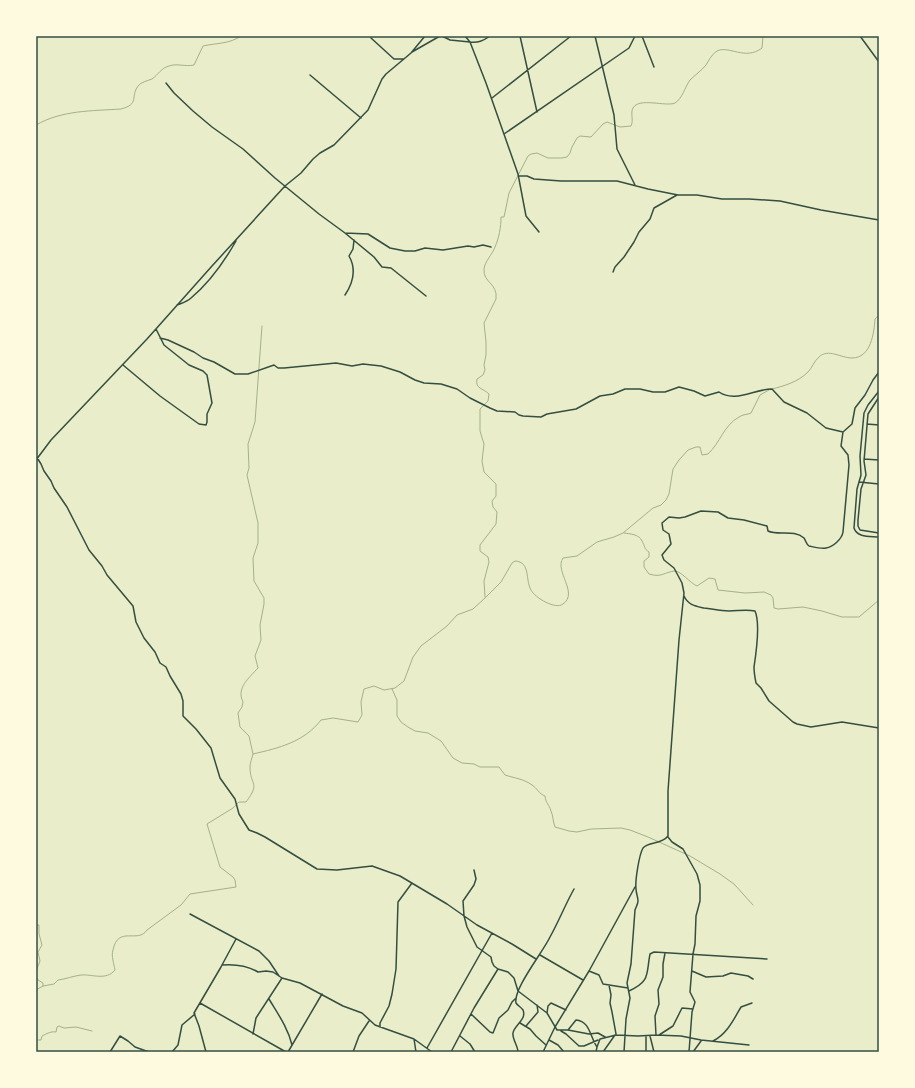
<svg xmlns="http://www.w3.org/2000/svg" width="915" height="1088" viewBox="0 0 915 1088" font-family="'Fira Sans',sans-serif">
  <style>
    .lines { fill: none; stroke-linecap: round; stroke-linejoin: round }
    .stream { stroke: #a3b18a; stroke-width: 1 }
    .minor { stroke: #344e41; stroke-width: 1.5 }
    .neatline { fill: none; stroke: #344e41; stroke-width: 1.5 }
  </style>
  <rect width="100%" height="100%" fill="#e9edc9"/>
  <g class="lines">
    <path class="stream" d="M36 125C62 110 92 111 121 109 140 104 130 97 138 86 141 82 147 81 152 79 158 75 161 68 169 66 177 63 185 67 194 65L203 46C216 43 230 44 241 36
      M772 389C784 386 798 382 808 372 812 368 814 361 819 357 828 348 841 358 852 358 871 358 874 333 875 319L879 315
      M624 533C630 534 639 534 642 541 645 546 644 549 649 552V557L644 561V567L649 574C662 578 664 572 675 571 681 571 690 583 697 586L709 578 715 579 718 590 745 593 764 592 771 595 773 598 774 608 778 609 803 607 822 611 842 617H859L879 600
      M485 597 484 581 489 562 488 557 480 551V545L496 524 497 512 493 507 492 501 496 496V484L484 472 482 461 484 444 480 431V409L488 401 489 394C483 388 475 389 477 379L483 375 485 370 484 365 486 355V342L484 323 496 299C498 283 483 283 484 269 485 261 492 255 495 247 499 238 501 227 501 217H504L509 193 528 156 531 154 537 153 548 158H562L567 157 570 153 572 147 577 138 580 136 591 137 603 124 607 122 620 127 631 126C634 120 630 113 633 108 639 97 666 107 675 103 682 99 685 87 690 80 695 75 701 71 706 65 709 60 712 54 717 51 729 45 745 61 762 48L763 36
      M392 689 397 700V716L401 722 408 727 415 731 428 733 441 741 453 758 462 763 474 764 480 767H499L505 775C514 778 524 779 532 785 538 789 538 793 545 796 546 804 549 804 551 811 553 815 553 822 555 827L569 831 577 832 591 829 621 828 630 830 648 837 690 856 720 874 734 884 753 905
      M253 754 249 736 240 727 238 713 242 707 243 702C236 688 249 678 258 668L255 656 261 640 260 625 264 604V598L254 581 253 558 258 543V523L247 475 249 468 248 444 255 422 262 326
      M36 925H39V934L42 945 38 952 40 961 36 971
      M36 977 38 980 43 983V986
      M36 990 43 986 54 984 58 980C66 979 73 976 81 975 92 974 106 981 115 970 114 964 111 956 113 950 118 925 138 944 147 930L181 905 190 894 236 887 235 880 233 877 220 867 207 824 233 808 239 802H246C261 782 250 786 250 767 250 763 252 758 253 754 279 748 304 742 321 720L333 718 358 722 362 715 361 702 364 689 374 686 384 690 395 688 404 681 413 657 421 646 447 626 457 615 473 609 485 598 501 582 512 563 515 561C531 562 525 580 531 590 535 598 556 610 563 604 579 593 554 571 563 558L577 556 597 542 614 537 623 533 653 508 661 505 666 500 669 494 673 469 679 460 688 450 696 447H700L702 455 708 454C720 443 724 425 739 417 743 414 747 415 751 413L760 395 769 390
      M36 1036V1041
      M37 1040H41L42 1036C46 1034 51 1031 56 1032L57 1027 59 1026 64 1028 76 1027 92 1031"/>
    <path class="minor" d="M465 36 470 42C478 43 483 41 490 36
      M520 36 537 112
      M595 36 614 115 617 149 635 185
      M642 36 654 67
      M860 36 879 62
      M371 38 394 59H404
      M412 52 440 36H442L450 40 470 42 486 83 518 174 526 216 539 232
      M310 75 361 118
      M166 83 174 93 193 111 212 127 243 149 275 178 319 214 345 233 374 257 382 267 391 268 426 296
      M492 98 571 36
      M504 134 629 48 635 36
      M519 176H527L534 179 561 181H617L648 189 678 195H697L722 199H749L780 201 821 210 879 220
      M345 233 368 234 390 248 405 251H415L425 248 443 250 468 246 474 247 483 245 491 247
      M613 272 615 267 624 257 634 242 639 232 650 219 654 208 677 195
      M345 295C353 283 357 270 349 256L353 249 354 240
      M177 305C182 303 187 302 191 298 209 283 224 262 236 241
      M160 338 168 340 194 352 203 358 214 362 235 374H248L274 365 278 368H284L336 363 352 366 363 364 381 366 400 372 415 380 424 383 441 384 457 389 470 398 490 408 497 411 515 412 519 415 523 416 541 417 547 414 576 409 600 396 613 394 625 389H640L653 392H665L679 387 694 391 705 396 719 392C735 403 754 389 772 389L784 402 807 413 826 428 843 432
      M123 365 160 396 199 424 206 425 207 422V414L212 403 207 375 203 371 189 365 164 345 156 329
      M879 391 868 405 864 413 860 456 861 475 857 489 854 528C857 538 871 536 879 537
      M879 397 868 414 864 461 866 475 861 489 858 520V526L860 530 879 533
      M867 424 879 425
      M36 456 41 464 44 471 51 481 54 488 67 507 89 550 102 566 107 575 133 606 136 622 144 638 155 652 160 663 166 667 170 676 181 694 183 701V716L196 729 211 748 220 778 235 799 239 814 249 830 257 833 265 837 317 869 337 870 372 866 400 876 447 904 477 925 512 944 536 959
      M864 459 879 460
      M36 460 51 440 147 339 212 266 285 186 301 173 313 159 320 153 334 145 368 110 382 79 386 74 411 53 425 36
      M859 482 879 484
      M684 596C688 605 695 606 704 608 713 609 720 611 729 611 738 611 746 609 755 611 760 622 756 654 754 667 754 672 755 678 756 683L761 688 769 701 793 722 797 724 811 727 842 722 879 728
      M668 837 672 842 683 849 697 874 700 885V901L696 916 695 944 693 954 690 992 695 1002 692 1012 689 1052
      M474 870 476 879 474 885 463 901 464 916 467 927 477 947 491 957 492 962 494 966 498 969 508 972 514 978 518 991 547 1013 557 1030H568L589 1034 598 1033 605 1037
      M190 914 259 951 269 961 279 976
      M540 955 583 980
      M222 965 236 939
      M589 971 599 975 603 984 628 988
      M692 971 706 977 723 976 731 973 748 976 753 979
      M609 985 611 995 610 1003 612 1012 616 1034
      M629 991C651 981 646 974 650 954L654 952 767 959
      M269 999C278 1014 288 1028 292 1045
      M200 1003 286 1052
      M547 1013 548 1006 551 1003 566 1010
      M471 1014 490 1032 493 1033 499 1018 508 1010 512 1002 515 999
      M520 1023 530 1029 536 1036 546 1045
      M526 1026 538 1012 537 1005
      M380 1027V1023L389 1006 392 994 396 969 398 902 412 883
      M568 1030 576 1020C590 1021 590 1037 597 1047
      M561 1031 566 1034 579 1046H584L598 1040
      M253 1034 256 1018 282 978
      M656 1035 655 1016 659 1004 658 990 663 977V964L665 953
      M659 1035 673 1026 682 1008 693 1009
      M460 1036 470 1044 475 1052
      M650 1036 654 1052
      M414 1039 416 1052
      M549 1040 558 1045 564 1052
      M713 1041C727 1034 734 1019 741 1007L752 1003
      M427 1048 492 933
      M110 1052 120 1036 128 1041 135 1047 149 1052
      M172 1052 178 1045 182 1025 195 1014
      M206 1052 199 1026 194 1013 221 967 222 965C235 964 248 966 258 972L266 971 273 972 282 978 300 983 343 1006 362 1013 375 1025 414 1039 432 1052
      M288 1052 322 994
      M353 1052 359 1036 369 1021
      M451 1052 474 1008 498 969
      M518 1052C518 1046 512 1039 513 1033 514 1025 527 1020 523 1010 521 1007 518 1006 516 1003 513 989 543 952 550 937 559 921 565 905 574 889
      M543 1052 555 1027 589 971 635 887
      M596 1052 597 1047 600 1039 616 1035 638 1036 656 1035 681 1036 701 1040 749 1045
      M603 1052 615 1035
      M624 1052 626 1019 630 998 627 983 631 964 635 910C636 907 638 904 638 901 638 897 636 893 636 889 635 881 639 855 643 848 649 841 661 845 668 836V791L679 640 684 593 682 583 674 568 664 560 662 555 671 544 669 534 663 530 662 523 669 517 679 518 685 517 701 511 718 512 728 518 744 520 767 526 768 531C778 536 794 529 804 538 806 541 806 544 809 546 814 547 821 549 826 548 833 547 842 539 843 532L849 465 848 455 841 446 843 432 852 424 855 408 865 395 873 380 879 372
      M646 1052V1036
      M693 1052 701 1041"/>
  </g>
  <rect width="915" height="1088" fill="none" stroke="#fefae0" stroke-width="74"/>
  <rect x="37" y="37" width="841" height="1014" class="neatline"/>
</svg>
